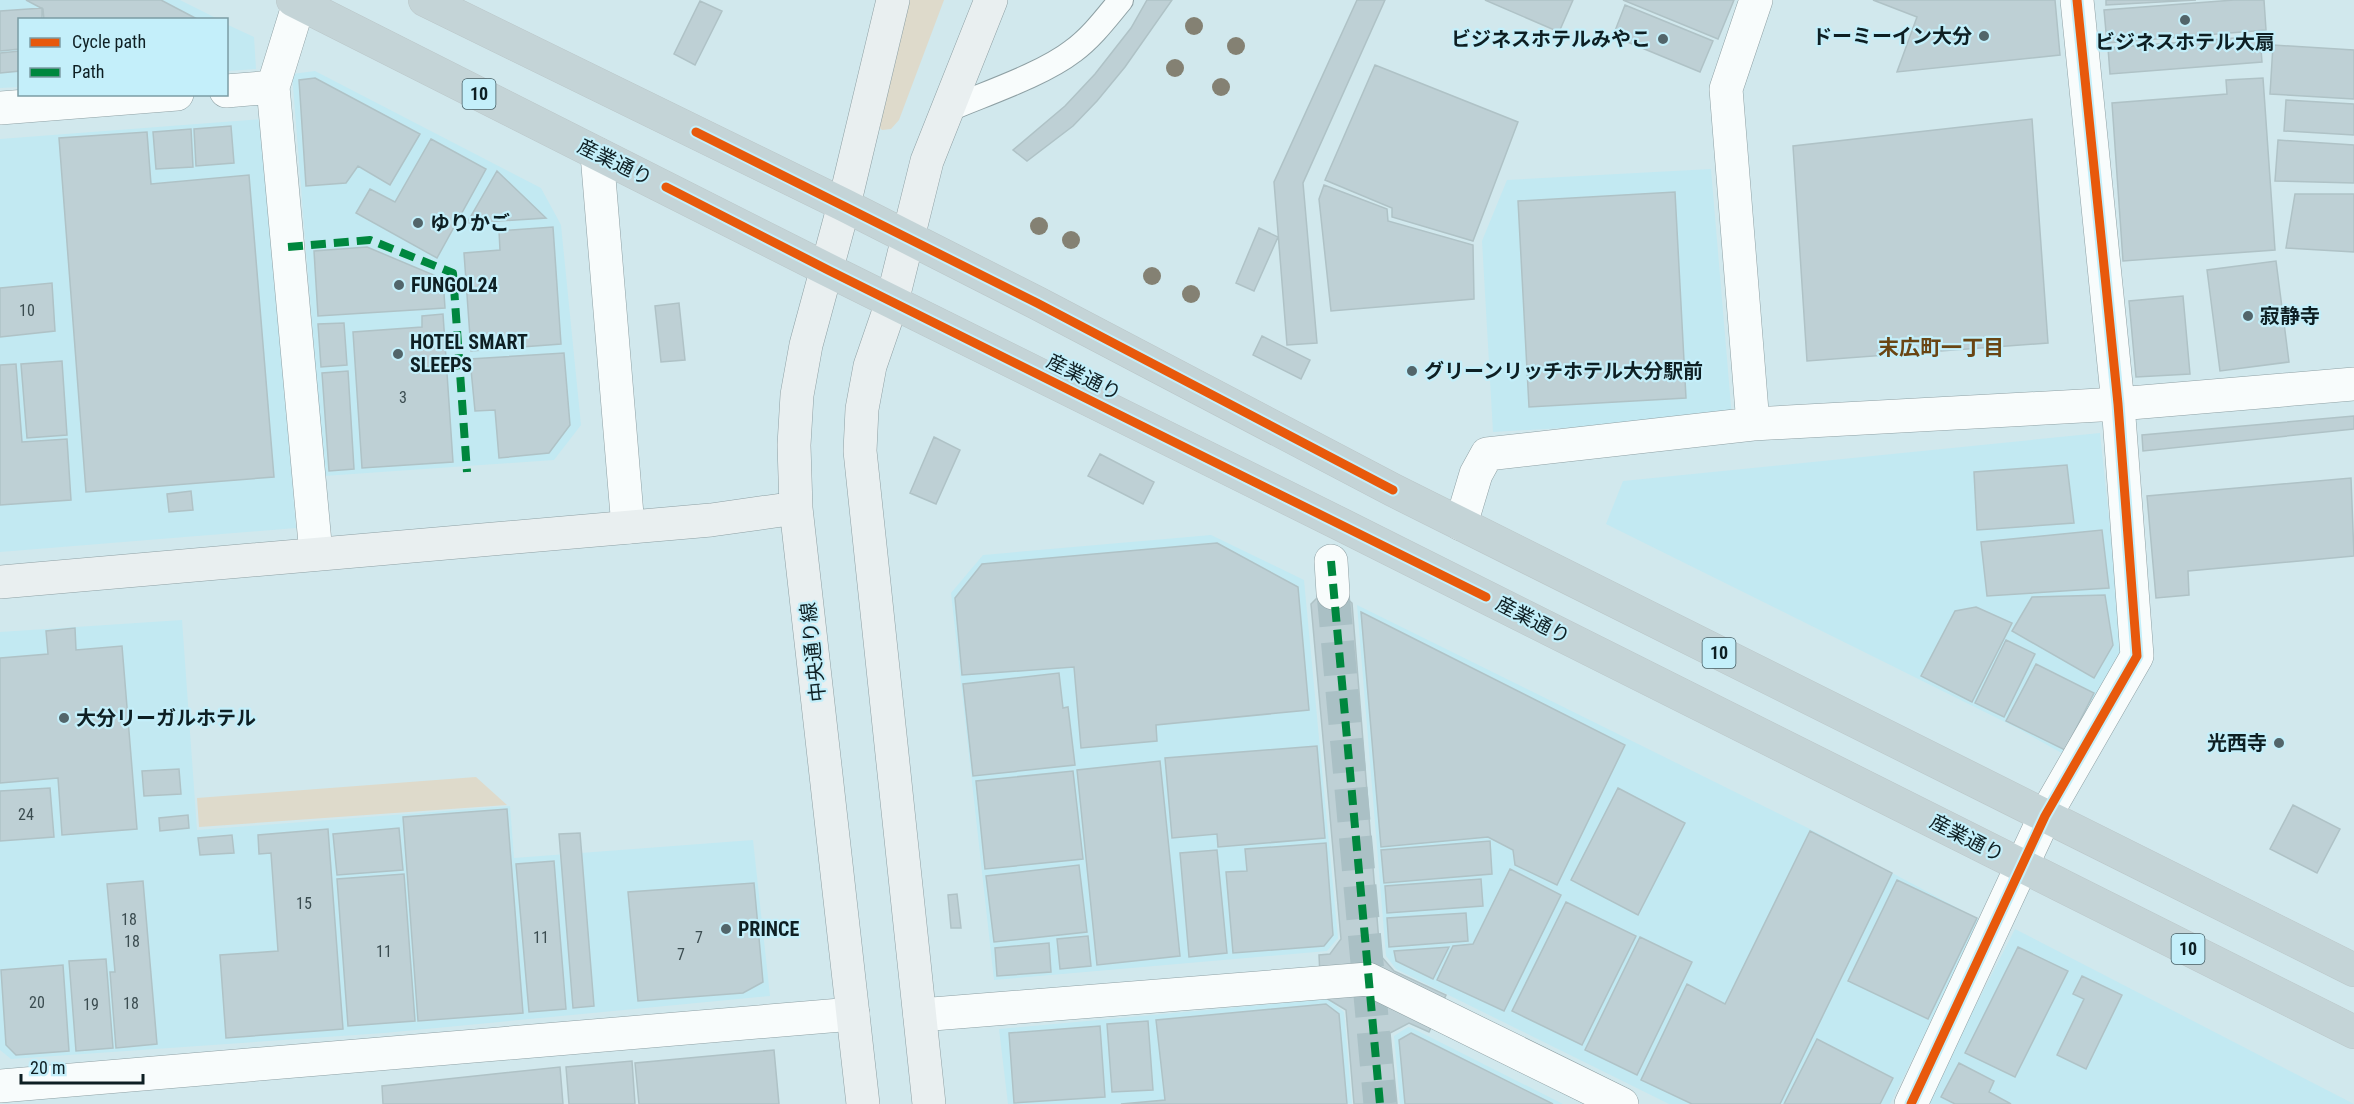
<svg xmlns="http://www.w3.org/2000/svg" width="2354" height="1104" viewBox="0 0 2354 1104" font-family="'Roboto Condensed','Noto Sans JP',sans-serif">
  <style>
    .built { fill: #c2e9f2 }
    .green { fill: #dedacb }
    .building { fill: #bed0d5; stroke: #afc2c6; stroke-width: 1.5 }
    .lines { fill: none; stroke-linecap: round; stroke-linejoin: round }
    .street-tunnel { stroke: #aac0c5; stroke-width: 33; stroke-dasharray: 33 16; stroke-linecap: butt }
    .lane-casing { stroke: #8ea0a4; stroke-width: 26 }
    .street-casing { stroke: #8ea0a4; stroke-width: 34 }
    .secondary-casing { stroke: #8ea0a4; stroke-width: 34 }
    .highway-casing { stroke: #bac6c8; stroke-width: 34 }
    .lane { stroke: #f8fcfc; stroke-width: 24 }
    .street { stroke: #f8fcfc; stroke-width: 33 }
    .secondary { stroke: #e9eff0; stroke-width: 33 }
    .highway { stroke: #c4d4d7; stroke-width: 33 }
    .quiet { stroke: #00873e; stroke-width: 8; stroke-dasharray: 15 8; stroke-linecap: butt }
    .cycleway-casing { stroke: #c4effa; stroke-width: 13 }
    .cycleway { stroke: #e8590c; stroke-width: 9 }
    .tree { fill: #848173 }
    .poi-dot { fill: #52656a; stroke: #c4effa; stroke-width: 2 }
    .labels { text-anchor: middle; stroke-width: 4.5; stroke-linejoin: round; paint-order: stroke }
    .number-label { font-size: 16px; fill: #3b4c50 }
    .shield { fill: #c4effa; stroke: #455d64; stroke-width: 1.5 }
    .shield-label { font-size: 18px; font-weight: bold; fill: #0e1f23 }
    .poi-label { font-size: 20px; font-weight: bold; fill: #0e1f23; stroke: #c4effa; text-anchor: start }
    .street-label { font-size: 20px; fill: #0e1f23; stroke: #c4effa }
    .neighbourhood-label { font-size: 21px; font-weight: bold; fill: #694513; stroke: #c4effa }
  </style>
  <rect width="100%" height="100%" fill="#d1e8ed"/>
  <path class="built" d="M0 0H180L218 19 20 20 19 87 0 88Z
    M226 24 254 37 256 69 227 71Z
    M315 71 541 188 561 225 581 425 554 460 324 476 292 74Z
    M263 119 296 528 0 552V139Z
    M1711 169 1732 418 1493 432 1482 241 1507 180Z
    M2100 433 2123 650 2067 756 2017 728 1606 524 1623 481Z
    M1211 535 1304 580 1338 938 1327 951 994 980 951 593 983 555Z
    M1357 605 1808 828 1982 921 1890 1104H1669L1396 969 1386 956Z
    M182 620 197 830 510 806 514 858 753 840 770 996 384 1033 11 1059 0 1050V632Z
    M2015 929 2354 1104H1925Z
    M1328 999 1344 1012 1352 1104H1008L999 1029Z
    M1408 1027 1412 1028 1563 1104H1400L1394 1036Z"/>
  <path class="green" d="M907 0H944L899 120 891 129 882 130 879 127Z
    M476 777 507 805 199 827 197 798Z"/>
  <path class="building" d="M26 0H161L199 20H44L43 9Z
    M1147 0H1172L1125 67 1097 101 1073 126 1027 161 1013 150 1065 106 1095 74 1131 28Z
    M1357 0H1385L1303 183 1317 343 1287 345 1274 182Z
    M1485 0H1573L1559 32Z
    M1623 0H1734L1718 39Z
    M1873 0H2055L2060 55 1897 72 1917 17Z
    M2106 0H2196L2106 5Z
    M2234 0H2264L2266 30 2107 43 2104 10Z
    M700 1 722 11 695 65 674 54Z
    M1625 5 1713 41 1700 72 1613 36Z
    M42 8V20H20V49L0 51V11Z
    M2260 36 2262 62 2110 74 2108 48Z
    M2273 45 2354 50V99L2270 94Z
    M20 51V71L0 73V53Z
    M1375 65 1518 122 1473 241 1392 217V208L1325 180Z
    M315 78 420 134 390 185 358 166 346 183 306 186 299 80Z
    M2263 78 2275 250 2123 261 2112 103 2227 94 2226 80Z
    M2286 100 2354 104V135L2284 131Z
    M2032 119 2048 343 1807 361 1793 146Z
    M231 126 234 163 196 166 194 129Z
    M191 129 193 167 156 169 153 132Z
    M147 132 151 184 249 175 274 477 86 492 59 138Z
    M431 139 486 169 437 258 356 213 370 189 395 202Z
    M2278 140 2354 145V183L2275 181Z
    M497 171 546 218 467 223Z
    M1324 185 1387 209 1388 221 1473 245 1474 299 1331 311 1319 199Z
    M1675 192 1686 398 1529 407 1518 201Z
    M2295 194H2354V252L2286 248Z
    M553 227 561 344 471 351 464 253 500 250 499 231Z
    M1259 228 1278 237 1254 291 1236 283Z
    M367 247 443 279 445 308 318 316 314 251Z
    M2276 261 2289 362 2220 371 2207 270Z
    M52 283 55 331 0 337V288Z
    M2183 296 2190 374 2136 377 2129 301Z
    M679 303 685 360 661 362 655 306Z
    M443 314 453 462 362 468 353 332 422 327V316Z
    M344 323 347 365 321 367 318 324Z
    M1262 336 1310 360 1301 379 1253 355Z
    M564 353 570 425 549 453 499 458 495 410 475 411 470 359Z
    M62 361 67 435 27 438 21 364Z
    M16 364 22 442 67 439 71 500 0 505V365Z
    M348 371 354 469 329 471 322 373Z
    M2354 416V429L2143 451 2142 435Z
    M934 437 960 450 936 504 910 493Z
    M1100 454 1154 482 1143 504 1088 476Z
    M2067 465 2074 523 1977 530 1974 472Z
    M2351 478 2354 556 2188 571 2189 595 2156 598 2147 496Z
    M191 491 193 510 169 512 167 494Z
    M2102 530 2109 588 1987 596 1981 542Z
    M1217 543 1298 587 1309 710 1156 725 1157 741 1081 748 1074 667 962 675 955 598 982 564Z
    M1320 595 1345 597 1352 603 1380 955 1394 971 1446 995 1429 1032 1409 1023 1390 1033 1397 1104H1354L1346 1010 1321 995 1319 955 1330 954 1341 939 1311 604Z
    M2105 595 2113 645 2094 678 2012 631 2032 597Z
    M1976 607 2012 623 1972 702 1921 676 1955 611Z
    M1361 612 1625 745 1557 885 1515 865 1513 850 1488 837 1381 847Z
    M75 628 76 650 122 646 137 829 62 835 58 778 0 783V658L48 654 46 631Z
    M2006 640 2035 654 2004 717 1975 703Z
    M2036 664 2094 693 2065 750 2006 721Z
    M1059 673 1063 708 1068 707 1075 765 973 776 963 684Z
    M1317 746 1325 838 1218 847 1217 834 1172 838 1165 758Z
    M1160 761 1180 956 1097 965 1077 770Z
    M179 769 181 794 144 796 142 771Z
    M1073 771 1083 859 985 869 976 781Z
    M50 788 54 837 0 841V791Z
    M1618 788 1685 823 1638 915 1571 880Z
    M2293 805 2340 829 2317 873 2270 849Z
    M507 809 523 1013 418 1021 403 817Z
    M188 815 189 828 160 831 159 818Z
    M399 828 403 870 337 875 333 834Z
    M328 829 343 1029 226 1038 220 955 278 951 271 853 259 854 258 835Z
    M1810 831 1892 873 1780 1104H1692L1641 1080 1687 984 1725 1004Z
    M580 833 594 1006 573 1008 559 834Z
    M232 835 234 853 200 855 198 838Z
    M1490 841 1492 874 1384 883 1381 850Z
    M1326 843 1333 935 1324 946 1233 953 1226 872 1247 871 1245 849Z
    M1217 850 1227 953 1189 957 1180 853Z
    M554 861 566 1009 529 1012 516 864Z
    M1079 865 1087 932 994 942 986 876Z
    M1510 869 1561 895 1504 1011 1437 980 1453 946 1473 944Z
    M404 874 415 1021 348 1026 337 879Z
    M1481 879 1483 906 1387 913 1385 886Z
    M1897 880 1977 918 1928 1019 1848 981Z
    M143 881 157 1044 116 1048 110 972H115L107 884Z
    M754 883 763 982 743 993 638 1001 628 892Z
    M957 894 961 928H951L948 895Z
    M1566 902 1636 936 1582 1045 1512 1011Z
    M1466 913 1468 941 1389 947 1387 918Z
    M1088 936 1091 966 1060 969 1057 939Z
    M1640 937 1692 962 1637 1075 1585 1050Z
    M1049 943 1051 972 997 976 995 948Z
    M1449 947 1433 979 1396 961 1394 951Z
    M2018 947 2068 971 2015 1077 1965 1053Z
    M106 959 113 1048 76 1051 69 961Z
    M63 965 69 1051 16 1055 6 1045 1 970Z
    M2082 976 2122 995 2086 1069 2057 1055 2084 999 2073 994Z
    M1326 1004 1339 1014 1347 1104H1121L1165 1100 1156 1020Z
    M1148 1021 1153 1090 1112 1092 1107 1024Z
    M1100 1026 1105 1097 1014 1103 1009 1033Z
    M1411 1033 1553 1104H1405L1399 1040Z
    M1817 1039 1893 1078 1880 1104H1784Z
    M774 1050 779 1104H639L635 1063Z
    M632 1061 635 1104H569L566 1067Z
    M1959 1063 1994 1081 1989 1092 2011 1104H1955L1941 1097Z
    M560 1067 563 1104H383L382 1086Z"/>
  <g class="lines">
    <path class="street-tunnel" d="M1333 593 1380 1104"/>
    <defs>
      <path id="lane" d="M947 110C984 94 1042 75 1073 51 1092 37 1106 18 1121 0"/>
      <path id="street" d="M299 3 273 87 316 554
        M226 91 273 87
        M0 108 177 94
        M597 154 628 527
        M1753 424 1726 89 1756 0
        M1461 524 1476 474 1487 454 1753 424 2118 404 2354 384
        M1331 561 1333 593
        M920 1015 1368 979 1622 1104
        M0 1086 853 1014
        M1911 1104 2045 816 2137 656 2118 404 2077 0"/>
      <path id="secondary" d="M0 582 711 520 796 508
        M863 1104 796 508 794 445 797 395 806 345 844 205 893 0
        M929 1104 860 451 862 409 870 366 892 302 927 161 991 0"/>
      <path id="highway" d="M293 0 828 270 1342 525 2354 1032
        M425 0 844 205 1037 303 1393 490 2354 970"/>
    </defs>
    <use href="#lane" class="lane-casing"/>
    <use href="#street" class="street-casing"/>
    <use href="#secondary" class="secondary-casing"/>
    <use href="#highway" class="highway-casing"/>
    <use href="#lane" class="lane"/>
    <use href="#street" class="street"/>
    <use href="#secondary" class="secondary"/>
    <use href="#highway" class="highway"/>
    <path class="quiet" d="M288 247 370 240 453 273 467 472
      M1331 561 1380 1104"/>
    <defs>
      <path id="cycleway" d="M696 132 1037 303 1393 490
        M666 187 828 270 1486 597
        M1911 1104 2045 816 2137 656 2118 404 2077 0"/>
    </defs>
    <use href="#cycleway" class="cycleway-casing"/>
    <use href="#cycleway" class="cycleway"/>
  </g>
  <g class="tree">
    <circle cx="1194" cy="26" r="9"/>
    <circle cx="1236" cy="46" r="9"/>
    <circle cx="1175" cy="68" r="9"/>
    <circle cx="1221" cy="87" r="9"/>
    <circle cx="1039" cy="226" r="9"/>
    <circle cx="1071" cy="240" r="9"/>
    <circle cx="1152" cy="276" r="9"/>
    <circle cx="1191" cy="294" r="9"/>
  </g>
  <g class="poi-dot">
    <circle cx="2185" cy="20" r="6"/>
    <circle cx="1984" cy="36" r="6"/>
    <circle cx="1663" cy="39" r="6"/>
    <circle cx="418" cy="223" r="6"/>
    <circle cx="399" cy="285" r="6"/>
    <circle cx="2248" cy="316" r="6"/>
    <circle cx="398" cy="354" r="6"/>
    <circle cx="1412" cy="371" r="6"/>
    <circle cx="64" cy="718" r="6"/>
    <circle cx="2279" cy="743" r="6"/>
    <circle cx="726" cy="929" r="6"/>
  </g>
  <g class="labels">
    <g class="number-label">
      <text x="27" y="316">10</text>
      <text x="403" y="403">3</text>
      <text x="26" y="820">24</text>
      <text x="304" y="909">15</text>
      <text x="129" y="925">18</text>
      <text x="541" y="943">11</text>
      <text x="699" y="943">7</text>
      <text x="132" y="947">18</text>
      <text x="384" y="957">11</text>
      <text x="681" y="960">7</text>
      <text x="37" y="1008">20</text>
      <text x="131" y="1009">18</text>
      <text x="91" y="1010">19</text>
    </g>
    <g class="shield">
      <rect x="462.5" y="79" width="33" height="30" rx="4.5"/>
      <rect x="1702.5" y="638" width="33" height="30" rx="4.5"/>
      <rect x="2171.5" y="934" width="33" height="30" rx="4.5"/>
    </g>
    <g class="shield-label">
      <text x="479" y="100">10</text>
      <text x="1719" y="659">10</text>
      <text x="2188" y="955">10</text>
    </g>
    <g class="poi-label">
      <text x="1972" y="43" text-anchor="end">ドーミーイン大分</text>
      <text x="1651" y="46" text-anchor="end">ビジネスホテルみやこ</text>
      <text x="2185" y="49" text-anchor="middle">ビジネスホテル大扇</text>
      <text x="430" y="230">ゆりかご</text>
      <text x="411" y="292">FUNGOL24</text>
      <text x="2260" y="323">寂静寺</text>
      <text x="410" y="349">HOTEL SMART<tspan x="410" dy="23">SLEEPS</tspan></text>
      <text x="1424" y="378">グリーンリッチホテル大分駅前</text>
      <text x="76" y="725">大分リーガルホテル</text>
      <text x="2267" y="750" text-anchor="end">光西寺</text>
      <text x="738" y="936">PRINCE</text>
    </g>
    <g class="street-label">
      <text transform="translate(615 162) rotate(26)" y="7">産業通り</text>
      <text transform="translate(1084 377) rotate(26)" y="7">産業通り</text>
      <text transform="translate(1533 620) rotate(27)" y="7">産業通り</text>
      <text transform="translate(813 652) rotate(-96)" y="7">中央通り線</text>
      <text transform="translate(1967 838) rotate(27)" y="7">産業通り</text>
    </g>
    <g class="neighbourhood-label">
      <text x="1941" y="355">末広町一丁目</text>
    </g>
  </g>
  <rect x="18" y="18" width="210" height="78" fill="#c4effa" stroke="#7b9ca4" stroke-width="1.5"/>
  <rect x="30" y="38" width="30" height="9" fill="#e8590c" stroke="#7b9ca4" stroke-width="1.5"/>
  <text x="72" y="48" font-size="18" fill="#0e1f23">Cycle path</text>
  <rect x="30" y="68" width="30" height="9" fill="#00873e" stroke="#7b9ca4" stroke-width="1.5"/>
  <text x="72" y="78" font-size="18" fill="#0e1f23">Path</text>
  <path d="M21 1074v9h122v-9" fill="none" stroke="#0e1f23" stroke-width="3"/>
  <text x="30" y="1074" font-size="18" fill="#0e1f23" stroke="#c4effa" stroke-width="4.5" paint-order="stroke">20 m</text>
</svg>
